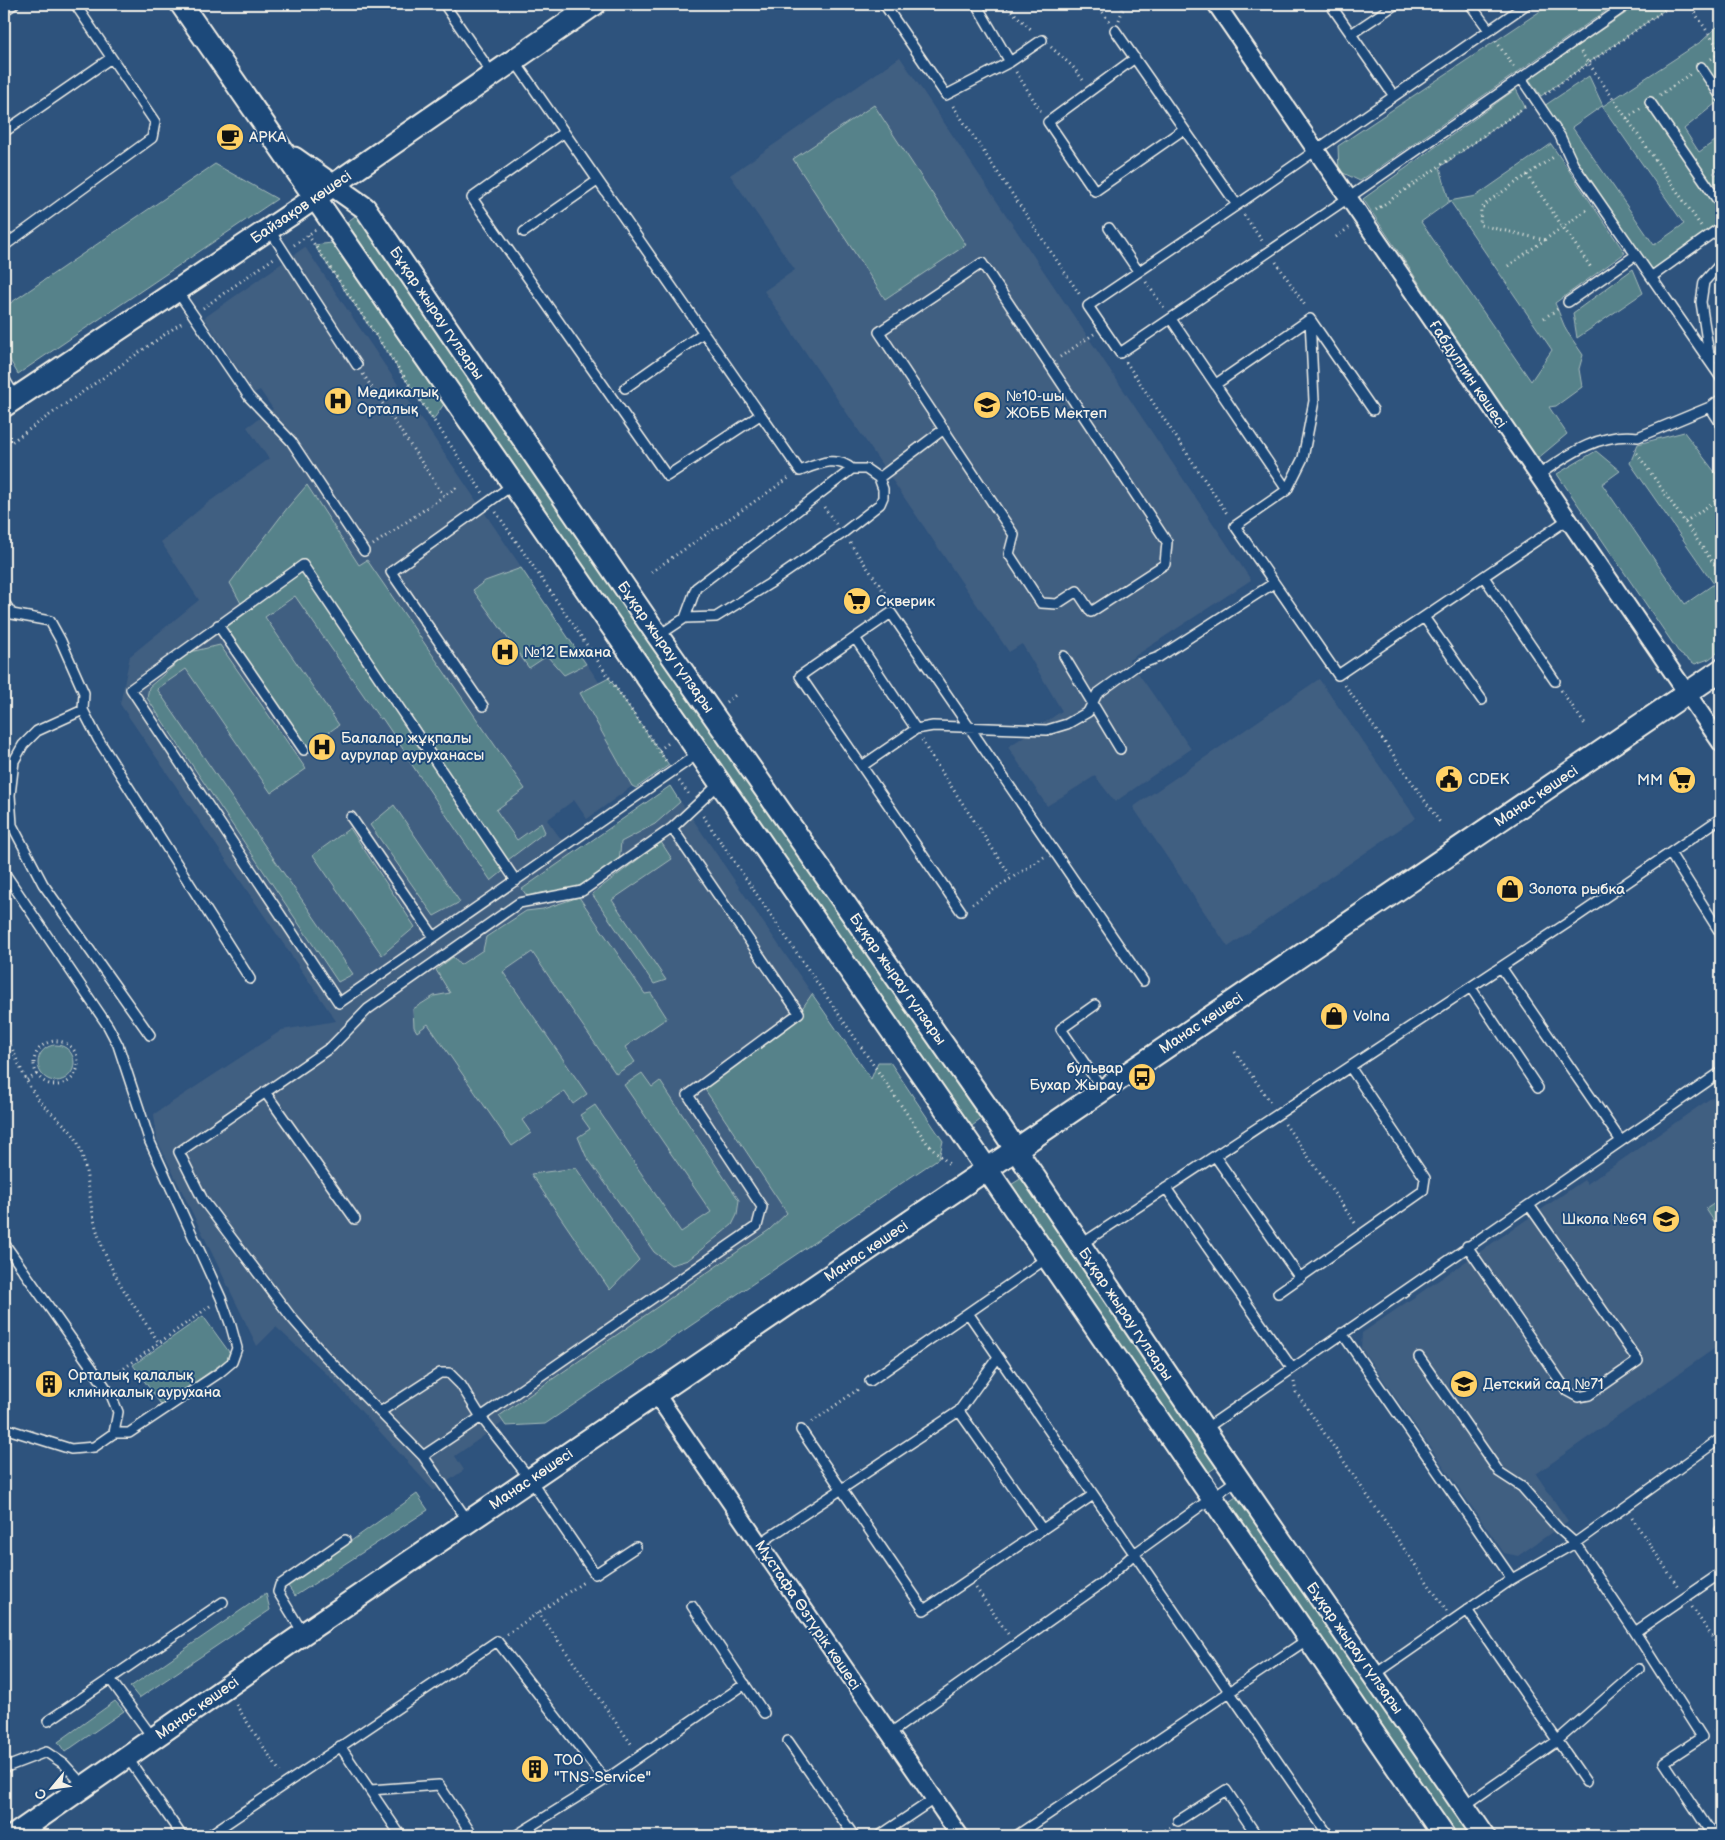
<svg xmlns="http://www.w3.org/2000/svg" width="1725" height="1840" viewBox="0 0 1725 1840" font-family="'Balsamiq Sans',sans-serif">
  <style>
    .built { fill: #405e81 }
    .green { fill: #56828a; stroke: #a5bab9; fill-rule: evenodd }
    .lines { fill: none; stroke-linecap: round; stroke-linejoin: round }
    .service-casing { stroke: #f4f1e8; stroke-width: 12 }
    .minor-casing { stroke: #f4f1e8; stroke-width: 20 }
    .tertiary-casing { stroke: #f4f1e8; stroke-width: 25 }
    .path { stroke: #f4f1e8; stroke-width: 3; stroke-dasharray: 1 4; stroke-linecap: butt }
    .service { stroke: #1f4a7a; stroke-width: 9 }
    .minor { stroke: #1f4a7a; stroke-width: 16 }
    .tertiary { stroke: #1f4a7a; stroke-width: 21 }
    .labels { text-anchor: middle; stroke-width: 4; stroke-linejoin: round; paint-order: stroke }
    .poi-label { font-size: 15px; fill: #f4f1e8; stroke: #1f4a7a; text-anchor: start }
    .street-label { font-size: 15px; fill: #f4f1e8; stroke: #1f4a7a }
  </style>
  <rect width="100%" height="100%" fill="#2e537d"/>
  <filter id="ink" filterUnits="userSpaceOnUse"><feTurbulence type="fractalNoise" baseFrequency=".02" numOctaves="2"/><feDisplacementMap in="SourceGraphic" scale="10" xChannelSelector="R" yChannelSelector="G"/><feConvolveMatrix kernelMatrix="1 2 1 2 8 2 1 2 1" color-interpolation-filters="sRGB"/></filter>
  <g filter="url(#ink)">
    <path class="built" d="M900 57 1251 580 1129 660 1191 749 1115 802 1095 776 1047 806 1008 747 1062 711 1022 644 1009 652 764 291 795 270 730 175Z
      M305 247 657 768 587 819 574 800 547 820 572 854 670 786 923 1156 524 1408 455 1456 464 1470 434 1491 330 1377 276 1327 257 1346 157 1140 154 1114 282 1030 336 1021 120 704 130 656 199 600 161 542 206 504 269 459 247 427 273 409 260 390 254 393 204 318Z
      M1319 679 1416 818 1228 947 1133 807Z
      M1721 1091V1344L1536 1474 1568 1521 1518 1556 1504 1553 1361 1348 1362 1333 1584 1180 1587 1184Z"/>
    <path class="green" d="M1551 4H1616L1360 181 1339 171 1338 146Z
      M1639 4H1673L1541 96 1529 79Z
      M1718 26 1721 30V99L1684 129 1699 152 1721 137V167L1713 173 1715 175 1721 171V227L1651 277 1541 108 1589 76 1603 106 1702 41ZM1602 106 1684 224 1654 245 1572 127Z
      M1516 89 1525 107 1440 167 1449 201 1476 196 1551 144 1625 253 1555 303 1566 330 1583 355 1579 369 1582 387 1556 406 1549 407 1567 434 1537 459 1363 199ZM1450 201 1552 350 1531 381 1421 222Z
      M874 105 966 245 885 299 793 159Z
      M215 164 277 199 18 374 4 350V297L9 304Z
      M358 214 983 1118 969 1128 344 224Z
      M332 243 444 404 433 420 314 245Z
      M1633 269 1643 293 1577 338 1573 313Z
      M1684 432 1721 480V650L1709 659 1695 664 1680 654 1557 474 1596 451 1620 471 1602 484 1685 604 1714 584 1630 463 1638 444Z
      M307 485 359 565 367 560 525 789 496 810 517 840 541 823 545 832 504 863 507 868 491 881 406 756 407 755 382 718 380 719 295 596 265 617 339 725 304 750 218 625 243 607 230 583 288 507Z
      M521 568 586 664 564 675 547 656 529 668 473 590 485 581Z
      M220 645 306 769 271 793 186 669 157 689 353 974 338 982 147 698 149 687 190 652Z
      M609 678 669 765 636 788 632 786 580 693Z
      M670 786 680 802 655 824 621 842 619 862 577 887 527 896 522 889Z
      M394 805 460 902 434 916 370 825Z
      M350 828 415 927 382 955 313 855Z
      M661 842 672 859 612 900 666 980 654 984 592 894Z
      M579 897 645 994 651 993 667 1018 625 1047 635 1062 616 1074 532 952 503 972 587 1094 573 1104 564 1091 522 1120 531 1133 512 1146 428 1024 417 1032 414 1027 413 1009 434 996 450 993 436 970 453 957 460 965 483 950 486 937 526 911 543 909Z
      M812 994 871 1079 878 1062H890L943 1141 939 1158 545 1424 506 1426 499 1416 769 1230 787 1213 702 1085 799 1013Z
      M38 1063a18 18 0 1 1 36 0a18 18 0 1 1-36 0Z
      M642 1073 652 1087 660 1081 739 1200 737 1215 732 1225 688 1260 671 1265 654 1252 586 1156 578 1137 590 1129 580 1115 595 1105 681 1232 711 1212 624 1085Z
      M576 1168 639 1260 610 1290 531 1174Z
      M1022 1178 1219 1465 1206 1474 1009 1186Z
      M1721 1199V1232L1706 1209Z
      M203 1316 232 1356 162 1406 133 1365Z
      M417 1494 428 1510 295 1596 288 1586Z
      M1239 1495 1473 1836H1455L1227 1503Z
      M266 1593 270 1610 139 1698 130 1687Z
      M115 1701 124 1711 65 1752 58 1742Z"/>
    <g class="lines">
      <defs>
        <path id="service" d="M444 4 493 75
          M884 4 946 95 1010 62 1042 40
          M976 4 1010 62
          M1330 4 1394 96
          M1470 4 1489 30
          M1527 4 1237 205 1088 306 1120 353 1348 198 1628 4
          M4 11 14 4
          M1115 30 1237 205
          M1351 34 1396 4
          M1135 58 1048 122 1095 191 1184 129
          M514 60 800 471C818 464 836 455 852 469
          M1701 67 1721 97
          M1521 78 1560 136 1573 164 1721 378
          M1650 102 1721 205
          M4 132 111 58
          M563 133 472 198 667 476 760 415
          M1109 228 1138 271
          M269 229 357 365
          M524 232 597 181
          M4 246 152 138 155 122 75 4
          M982 263 1167 542 1165 564 1091 612 1077 591 1057 604 1041 603 1009 554 1014 535 879 332Z
          M1721 263 1704 282 1701 302 1710 361 1721 353
          M1651 277 1721 227
          M177 291 249 397 291 441 364 551
          M1568 302 1636 255
          M1171 319 1287 490
          M1310 319 1314 401 1303 458 1287 490 1235 526 1338 675 1567 520
          M4 378 16 398
          M1216 384 1310 319 1373 410
          M625 388 703 333
          M1710 407 1721 424
          M1537 476C1568 455 1599 432 1638 437L1710 407 1721 399
          M879 478 944 429
          M1484 577 1555 681
          M4 602 12 614 50 621 61 641 84 693 83 710 98 739 250 979
          M1424 617 1482 700
          M218 625 304 750
          M658 636 685 618 716 617 769 584 843 533 880 504 883 497V489L879 478 866 469H852L696 588 685 618
          M855 638 916 729
          M1064 656 1120 749
          M483 706 391 572 514 484
          M83 710 37 731 23 745 14 761 10 795 12 825 43 884 150 1035
          M862 766 916 729 933 726 1047 730 1067 724 1088 712 1097 694 1137 665 1159 657 1274 583
          M351 817 434 937
          M1721 818 1670 853 1721 934
          M4 872 108 1026 118 1045 150 1142 221 1298 231 1326 237 1348 232 1362 219 1373 129 1433H114
          M516 881 303 565 131 689 339 1003 699 753
          M961 911 800 676 891 613 1143 981
          M1501 967 1621 1141
          M1471 988 1538 1088
          M1095 1005 1061 1029 1103 1090
          M265 1092 355 1219
          M1215 1156 1300 1278
          M1166 1188 1292 1368
          M4 1243 111 1395 118 1412 114 1433 94 1447 71 1449 4 1428
          M1080 1245 1569 922 1670 853
          M1467 1246 1567 1391 1578 1397 1589 1395 1638 1361 1529 1205
          M1278 1293 1423 1191 1425 1178 1350 1067
          M968 1313 1329 1836
          M1342 1333 1512 1579
          M998 1357 959 1411 1042 1529
          M1419 1357 1499 1472 1522 1487 1558 1528 1575 1543 1635 1632 1702 1737 1664 1762 1713 1836
          M870 1381 1047 1258
          M380 1412 440 1373H449L461 1385 481 1417 423 1456
          M1205 1429 1721 1072
          M801 1430 924 1610 1093 1495
          M468 1521 423 1456 324 1355 291 1317 203 1200 179 1152 331 1047 368 1009 519 903 582 891 672 828 720 783
          M1720 1530 1721 1531
          M759 1544 959 1411
          M636 1547 595 1574 530 1479 481 1417 757 1226 762 1207 688 1095 799 1013 672 828
          M692 1606 764 1713
          M1467 1610 1586 1782
          M1635 1632 1721 1573
          M303 1633 278 1592 280 1585 345 1540
          M1374 1675 1512 1579 1575 1543 1721 1438
          M110 1679 153 1738
          M48 1721 223 1602
          M889 1734 1101 1584 1134 1554 1238 1479
          M788 1741 854 1836
          M340 1746 401 1836
          M127 1757 182 1836
          M4 1768 46 1752 64 1764 84 1786
          M370 1790 439 1785 473 1836
          M1464 1806 1557 1741 1639 1669
          M1178 1821 1226 1790 1257 1836
          M208 1836 497 1641 605 1780
          M515 1836 605 1780 745 1684
          M879 1836 934 1799
          M1016 1836 1308 1639"/>
        <path id="minor" d="M1216 4 1721 743
          M656 1394 960 1836"/>
        <path id="tertiary" d="M181 4 967 1140 1444 1836
          M294 158 365 208 658 636 996 1120 1204 1429 1484 1836
          M4 406 293 213 595 4
          M13 1836 303 1634 1721 670"/>
      </defs>
      <use href="#service" class="service-casing"/>
      <use href="#minor" class="minor-casing"/>
      <use href="#tertiary" class="tertiary-casing"/>
      <path class="path" d="M1004 4 1033 31
        M1097 4 1109 21
        M1689 4 1721 52
        M1119 20 1125 4
        M1496 41 1515 69
        M1051 47 1073 67 1083 80
        M1581 52 1701 226
        M1711 59 1721 52
        M1016 72 1042 113
        M1545 94 1673 4
        M1660 95 1690 74
        M953 106 1080 295
        M1627 118 1641 108
        M1527 175 1592 269
        M1376 210 1525 107
        M1244 215 1263 242
        M308 235 483 493
        M1336 237 1350 227
        M1545 240 1480 225 1481 209 1489 201 1555 156
        M294 245 315 230
        M1276 262 1306 307
        M1508 266 1588 209
        M1146 282 1164 308
        M203 308 274 258
        M1544 318 1559 308
        M1060 357 1094 334
        M1126 362 1228 515
        M363 374 444 496
        M4 447 184 321
        M1634 449 1721 574
        M824 507 836 524
        M496 512 666 761
        M1685 522 1721 497
        M850 543 885 593 887 601
        M373 545 457 487
        M1714 564 1721 559
        M651 572 789 478
        M1345 685 1441 824
        M1561 690 1586 726
        M726 702 737 694
        M922 740 929 753 1012 878
        M659 750 670 742
        M679 781 690 796
        M703 816 927 1143 949 1164
        M972 904 1044 857
        M4 1032C16 1054 23 1080 39 1100 48 1112 72 1128 77 1141 90 1171 88 1204 98 1234 110 1275 136 1308 159 1343
        M34 1063a22 22 0 1 1 44 0a22 22 0 1 1-44 0Z
        M1235 1052 1272 1104
        M27 1080 37 1074
        M1285 1124 1355 1223
        M112 1377 210 1306
        M1294 1382 1296 1392 1447 1611
        M812 1422 860 1388
        M1632 1518 1679 1588
        M976 1588 1008 1634
        M1692 1607 1721 1650
        M538 1612 632 1745
        M507 1634 585 1581
        M236 1705 280 1772
        M1714 1732 1721 1728
        M1157 1836 1170 1827"/>
      <use href="#service" class="service"/>
      <use href="#minor" class="minor"/>
      <use href="#tertiary" class="tertiary"/>
    </g>
  </g>
  <defs>
    <symbol id="cafe-disc" viewBox="-11 -11 22 22"><circle r="9.5" fill="#ffd166" stroke="#1f4a7a"/><path d="M-5.5-4.5H6V0H3Q3 3.5 0 3.5H-2.5Q-5.5 3.5-5.5 0ZM3-3.2v2h1.7v-2ZM-6 4.5H4V6H-6Z" fill="#111"/></symbol>
    <symbol id="hospital-disc" viewBox="-11 -11 22 22"><circle r="9.5" fill="#ffd166" stroke="#1f4a7a"/><path d="M-5-5h3v3.5h4V-5h3V5h-3V1.5h-4V5h-3Z" fill="#111"/></symbol>
    <symbol id="school-disc" viewBox="-11 -11 22 22"><circle r="9.5" fill="#ffd166" stroke="#1f4a7a"/><path d="M0-5L7-2L0 1L-7-2ZM-4 1L0 2.5L4 1V4Q0 6-4 4Z" fill="#111"/></symbol>
    <symbol id="supermarket-disc" viewBox="-11 -11 22 22"><circle r="9.5" fill="#ffd166" stroke="#1f4a7a"/><path d="M-6-5.5h2.5l.6 2H6L4.5 2H-2.5L-4.4-4H-6ZM-1.5 3.2a1.3 1.3 0 1 0 .1 0ZM3 3.2a1.3 1.3 0 1 0 .1 0Z" fill="#111"/></symbol>
    <symbol id="civic-disc" viewBox="-11 -11 22 22"><circle r="9.5" fill="#ffd166" stroke="#1f4a7a"/><path d="M-.6-6.5H3V-4.5H.6V-3L4-1V1h2V6H-6V1h2V-1L-.6-3ZM-1.2 2.5V6h2.4V2.5Z" fill="#111"/></symbol>
    <symbol id="shop-disc" viewBox="-11 -11 22 22"><circle r="9.5" fill="#ffd166" stroke="#1f4a7a"/><path d="M-5-2.5h2.3a2.7 3.5 0 0 1 5.4 0H5L5.5 6h-11ZM-1.5-2.5h3a1.5 2.3 0 0 0-3 0Z" fill="#111"/></symbol>
    <symbol id="bus-disc" viewBox="-11 -11 22 22"><circle r="9.5" fill="#ffd166" stroke="#1f4a7a"/><path d="M-5-6H5V4H4V6H2V4H-2V6H-4V4H-5ZM-3.5-4V0h7V-4ZM-3.5 1.2v1.5H-2V1.2ZM2 1.2v1.5H3.5V1.2Z" fill="#111"/></symbol>
    <symbol id="building-disc" viewBox="-11 -11 22 22"><circle r="9.5" fill="#ffd166" stroke="#1f4a7a"/><path d="M-4-6H4V6H1V3H-1V6H-4ZM-2.5-4.3h1.7v1.8h-1.7ZM.8-4.3h1.7v1.8H.8ZM-2.5-1h1.7V.8h-1.7ZM.8-1h1.7V.8H.8Z" fill="#111"/></symbol>
  </defs>
  <g fill-rule="evenodd">
    <use href="#cafe-disc" x="214" y="121" width="32" height="32"/>
    <use href="#hospital-disc" x="322" y="385" width="32" height="32"/>
    <use href="#school-disc" x="971" y="389" width="32" height="32"/>
    <use href="#supermarket-disc" x="841" y="585" width="32" height="32"/>
    <use href="#hospital-disc" x="489" y="636" width="32" height="32"/>
    <use href="#hospital-disc" x="306" y="731" width="32" height="32"/>
    <use href="#civic-disc" x="1433" y="763" width="32" height="32"/>
    <use href="#supermarket-disc" x="1666" y="764" width="32" height="32"/>
    <use href="#shop-disc" x="1494" y="873" width="32" height="32"/>
    <use href="#shop-disc" x="1318" y="1000" width="32" height="32"/>
    <use href="#bus-disc" x="1126" y="1061" width="32" height="32"/>
    <use href="#school-disc" x="1650" y="1203" width="32" height="32"/>
    <use href="#building-disc" x="33" y="1368" width="32" height="32"/>
    <use href="#school-disc" x="1448" y="1368" width="32" height="32"/>
    <use href="#building-disc" x="519" y="1753" width="32" height="32"/>
  </g>
  <g class="labels">
    <g class="poi-label">
      <text x="249" y="142">АРКА</text>
      <text x="357" y="397">Медикалық<tspan x="357" dy="17">Орталық</tspan></text>
      <text x="1006" y="401">№10-шы<tspan x="1006" dy="17">ЖОББ Мектеп</tspan></text>
      <text x="876" y="606">Скверик</text>
      <text x="524" y="657">№12 Емхана</text>
      <text x="341" y="743">Балалар жұқпалы<tspan x="341" dy="17">аурулар ауруханасы</tspan></text>
      <text x="1468" y="784">CDEK</text>
      <text x="1663" y="785" text-anchor="end">MM</text>
      <text x="1529" y="894">Золота рыбка</text>
      <text x="1353" y="1021">Volna</text>
      <text x="1123" y="1073" text-anchor="end">бульвар<tspan x="1123" dy="17">Бухар Жырау</tspan></text>
      <text x="1647" y="1224" text-anchor="end">Школа №69</text>
      <text x="68" y="1380">Орталық қалалық<tspan x="68" dy="17">клиникалық аурухана</tspan></text>
      <text x="1483" y="1389">Детский сад №71</text>
      <text x="554" y="1765">ТОО<tspan x="554" dy="17">"TNS-Service"</tspan></text>
    </g>
    <g class="street-label">
      <text transform="translate(301 207) rotate(-34)" y="5">Байзақов көшесі</text>
      <text transform="translate(437 313) rotate(56)" y="5">Бұқар жырау гүлзары</text>
      <text transform="translate(1468 374) rotate(56)" y="5">Ғабдуллин көшесі</text>
      <text transform="translate(666 647) rotate(55)" y="5">Бұқар жырау гүлзары</text>
      <text transform="translate(1536 796) rotate(-34)" y="5">Манас көшесі</text>
      <text transform="translate(898 979) rotate(55)" y="5">Бұқар жырау гүлзары</text>
      <text transform="translate(1201 1023) rotate(-34)" y="5">Манас көшесі</text>
      <text transform="translate(866 1251) rotate(-34)" y="5">Манас көшесі</text>
      <text transform="translate(1126 1314) rotate(56)" y="5">Бұқар жырау гүлзары</text>
      <text transform="translate(531 1479) rotate(-34)" y="5">Манас көшесі</text>
      <text transform="translate(808 1615) rotate(56)" y="5">Мұстафа Өзтүрік көшесі</text>
      <text transform="translate(1355 1648) rotate(55)" y="5">Бұқар жырау гүлзары</text>
      <text transform="translate(197 1708) rotate(-35)" y="5">Манас көшесі</text>
    </g>
  </g>
  <rect width="1725" height="1840" fill="none" stroke="#1f4a7a" stroke-width="20"/>
  <rect x="10" y="10" width="1705" height="1820" fill="none" stroke="#f4f1e8" stroke-width="2" filter="url(#ink)"/>
  <g transform="translate(52 1788) rotate(241)" stroke="#1f4a7a" stroke-width="4" paint-order="stroke">
  <path d="M0-4L9 19L0 12L-9 19Z" fill="#f4f1e8"/>
  <text y="-8" font-size="14" font-weight="bold" text-anchor="middle" fill="#f4f1e8">С</text>
  </g>
</svg>
